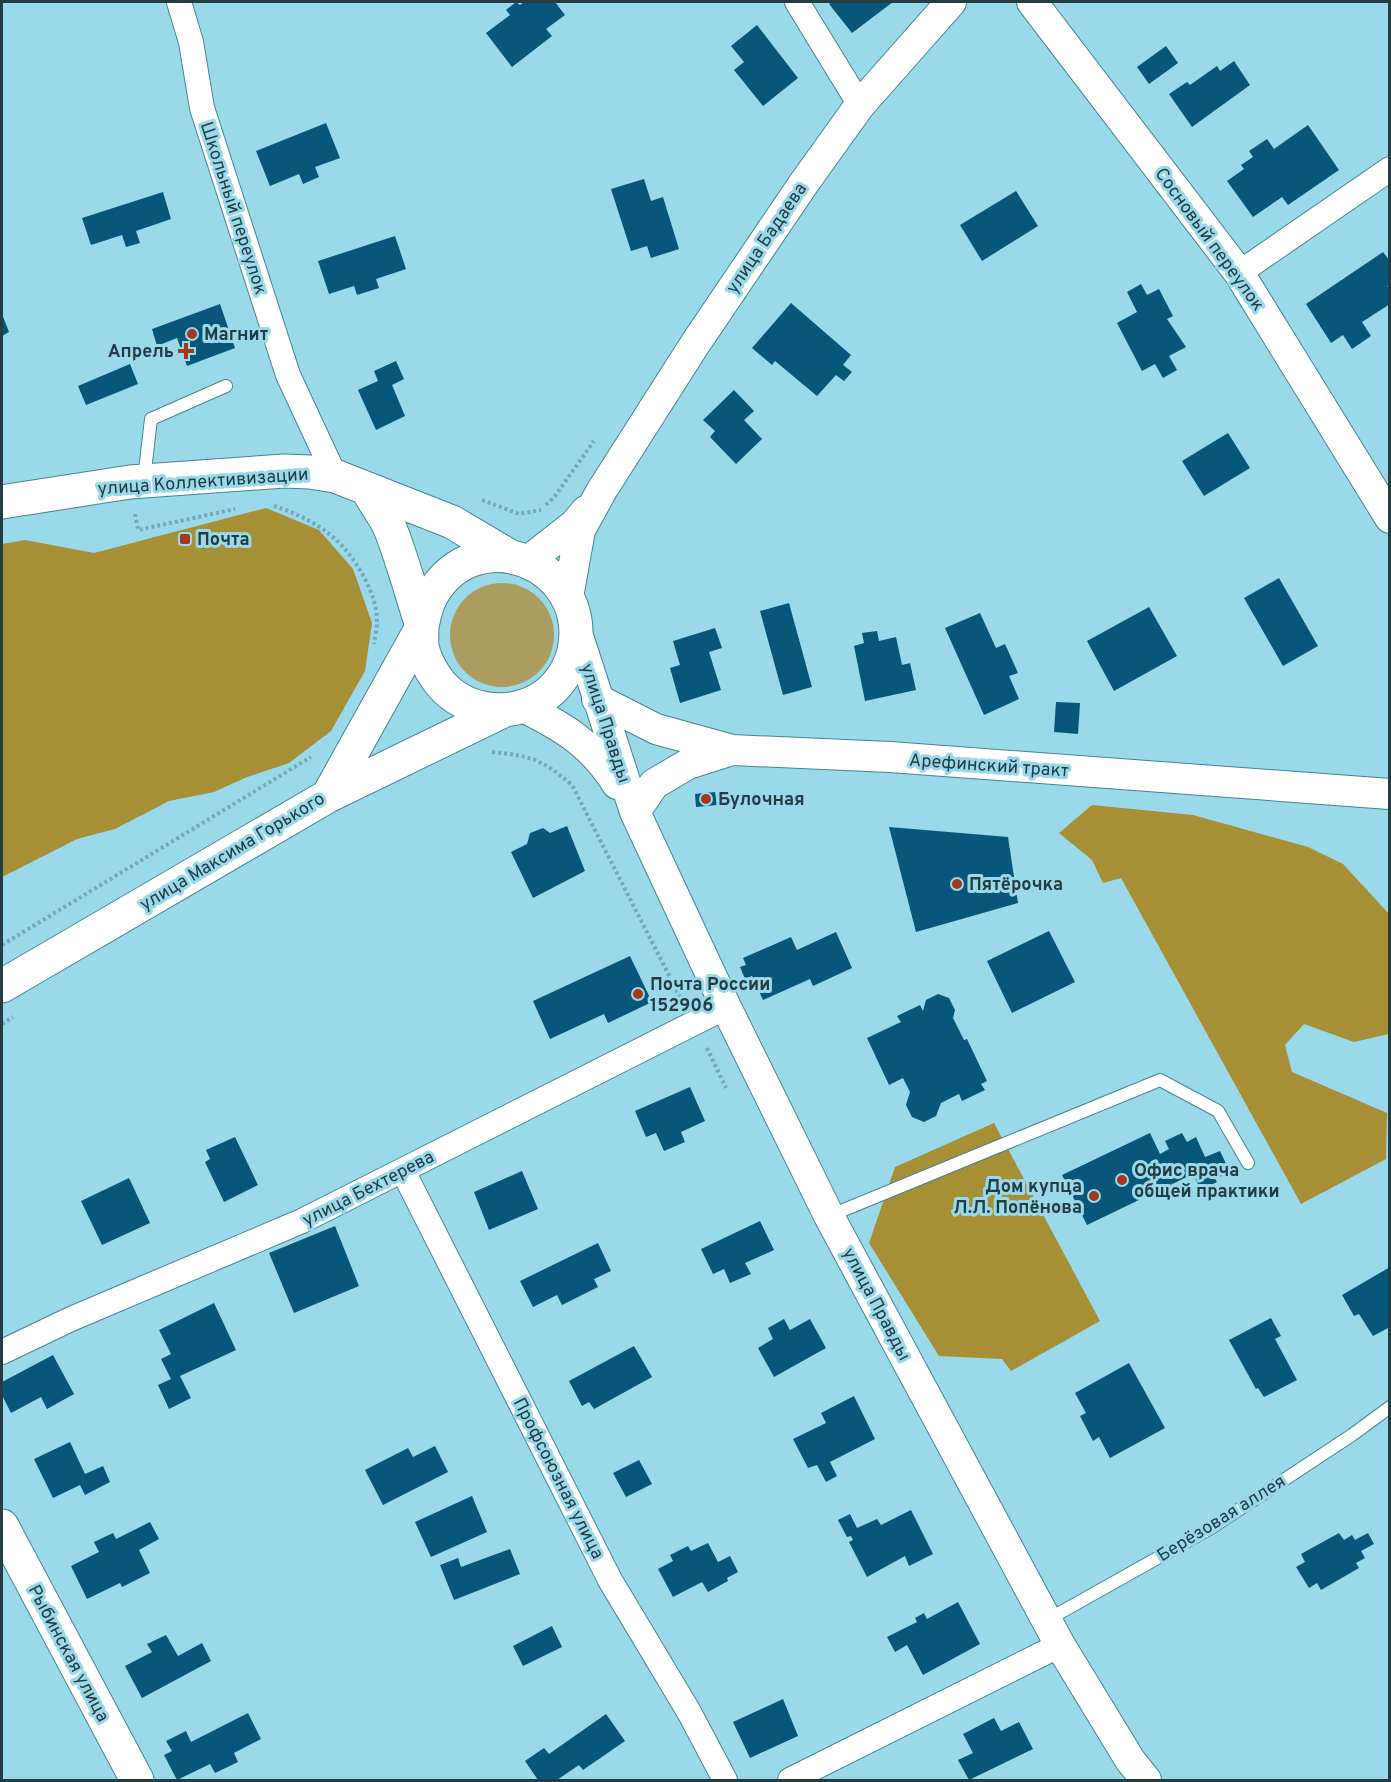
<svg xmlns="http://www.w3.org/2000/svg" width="1391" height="1782" viewBox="0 0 1391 1782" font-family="Overpass,sans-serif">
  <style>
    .green { fill: #ab9c5f }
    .forest { fill: #a68f35 }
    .building { fill: #08577a }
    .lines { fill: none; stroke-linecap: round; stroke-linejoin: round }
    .service-casing { stroke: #468594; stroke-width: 14 }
    .minor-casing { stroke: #468594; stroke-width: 26 }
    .tertiary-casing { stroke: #468594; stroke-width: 32 }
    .secondary-casing { stroke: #468594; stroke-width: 35 }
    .primary-casing { stroke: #468594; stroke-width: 35 }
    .path { stroke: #74a8b5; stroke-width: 4; stroke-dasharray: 3 3; stroke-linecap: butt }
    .service { stroke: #fff; stroke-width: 12 }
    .minor { stroke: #fff; stroke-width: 24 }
    .tertiary { stroke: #fff; stroke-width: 30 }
    .secondary { stroke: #fff; stroke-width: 33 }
    .primary { stroke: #fff; stroke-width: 33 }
    .poi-dot { fill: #a2391f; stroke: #99d9e9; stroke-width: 2 }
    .labels { text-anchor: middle; stroke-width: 6; stroke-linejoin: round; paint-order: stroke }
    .street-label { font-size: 18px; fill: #233d43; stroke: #99d9e9 }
    .poi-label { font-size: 18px; font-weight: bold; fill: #233d43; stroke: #99d9e9; text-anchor: start }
  </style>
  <rect width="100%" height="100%" fill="#99d9e9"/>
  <path class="green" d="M450 635a52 52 0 1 1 104 0a52 52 0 1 1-104 0Z"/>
  <path class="forest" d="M266 508 319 530 353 569 372 623 365 671 331 731 289 763 247 777 214 792 169 801 115 829 77 839 2 877V544L25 540 94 553Z
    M1092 805 1193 815 1308 847 1343 864 1389 914V1034L1354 1042 1304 1024 1285 1045 1292 1072 1387 1113 1386 1159 1301 1204 1121 878 1103 883 1092 860 1059 833Z
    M994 1123 1100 1321 1011 1371 1002 1359 939 1356 869 1243 895 1167Z"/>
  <path class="building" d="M516 2 520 5 524 2H555L565 15 546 29 552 36 512 67 486 33 510 15 506 10Z
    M833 2H893L852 33 829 4Z
    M757 25 798 78 763 106 734 70 744 62 731 46Z
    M1166 46 1178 63 1149 84 1137 67Z
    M1234 61 1250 85 1192 127 1169 94 1187 82 1190 85 1217 66 1220 71Z
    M326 123 340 158 315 167 319 177 303 184 299 174 270 186 256 151Z
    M1308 125 1339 170 1288 205 1282 197 1253 217 1227 181 1244 169 1241 165 1253 157 1249 151 1267 139 1274 149Z
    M644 179 651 201 663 197 679 249 651 258 647 246 631 251 611 189Z
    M1016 191 1038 226 982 261 960 225Z
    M163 192 171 219 136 231 140 243 126 247 122 235 91 245 82 218Z
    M395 236 406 269 376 279 379 288 357 295 354 286 329 294 318 261Z
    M1383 252 1390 261V285L1387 286 1390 289V304L1362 322 1371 336 1352 349 1343 335 1331 343 1306 304Z
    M1141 284 1147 295 1159 289 1173 316 1167 319 1186 347 1169 356 1177 370 1163 378 1155 364 1142 371 1117 323 1137 312 1127 292Z
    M791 303 851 355 843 365 852 372 844 381 836 375 817 396 775 361 772 365 752 348Z
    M220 304 235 348 187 366 177 338 157 346 152 329Z
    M2 314 9 332 2 336Z
    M396 361 404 379 392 385 405 416 376 430 358 390 378 381 374 371Z
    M130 364 138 384 86 405 78 386Z
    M734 390 754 411 744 420 762 439 736 464 710 437 715 431 703 420Z
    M1228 433 1250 468 1204 496 1182 461Z
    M1279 578 1318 646 1283 666 1244 598Z
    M789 603 812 687 783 695 760 611Z
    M1149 607 1177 656 1114 691 1087 641Z
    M980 613 996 648 1005 644 1018 673 1009 676 1019 699 984 715 945 628Z
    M715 628 722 648 709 652 721 690 680 703 670 668 680 665 673 641Z
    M877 631 879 641 896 637 902 665 910 663 916 690 865 701 854 646 864 643 862 633Z
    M1056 702 1080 703 1078 734 1054 732Z
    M715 792 717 805 696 807 695 794Z
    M567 826 585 871 533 898 511 852 527 844 530 833 543 828 550 833Z
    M889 827 1008 837 1018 903 916 932Z
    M1049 931 1075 982 1012 1013 987 961Z
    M836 932 852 968 813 986 810 979 763 1000 752 976 745 979 740 967 746 965 743 958 791 937 797 950Z
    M630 956 652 1002 608 1023 604 1014 550 1039 533 1001Z
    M938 994 949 998 955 1010 953 1018 964 1040 967 1039 987 1081 981 1084 985 1090 962 1101 959 1094 941 1103 936 1116 924 1122 912 1117 906 1105 910 1092 903 1078 889 1085 867 1038 901 1022 897 1016 920 1005 923 1011 926 1000Z
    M690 1087 705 1121 681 1132 685 1142 664 1151 656 1133 646 1137 635 1111Z
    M1150 1133 1160 1154 1169 1149 1165 1141 1182 1133 1187 1142 1196 1137 1205 1157 1220 1151 1230 1172 1215 1179 1217 1182 1201 1190 1193 1174 1087 1225 1062 1175Z
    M235 1137 258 1185 224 1202 205 1162 210 1159 206 1150Z
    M522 1171 538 1209 489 1230 474 1192Z
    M129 1178 150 1223 102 1245 81 1201Z
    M760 1221 774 1250 745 1263 751 1274 730 1283 724 1269 713 1274 701 1249Z
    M335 1226 359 1286 294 1313 269 1253Z
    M598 1243 611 1271 594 1279 598 1287 562 1305 557 1295 533 1307 520 1281Z
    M1390 1267V1327L1373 1336 1359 1314 1354 1316 1342 1295Z
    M214 1303 236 1350 180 1376 191 1398 169 1409 158 1385 171 1379 161 1359 171 1354 159 1330Z
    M1271 1318 1281 1336 1275 1339 1297 1380 1264 1397 1258 1388 1256 1389 1229 1340Z
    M784 1319 790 1330 810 1319 826 1348 774 1377 758 1348 773 1339 768 1328Z
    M634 1346 652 1377 594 1409 589 1402 582 1406 569 1381Z
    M53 1355 74 1394 47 1409 41 1397 11 1413 2 1395V1382Z
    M1129 1363 1165 1428 1110 1458 1099 1437 1093 1441 1080 1416 1086 1413 1075 1393Z
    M854 1396 875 1439 830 1462 837 1476 826 1482 817 1465 808 1468 793 1439 826 1423 821 1413Z
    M70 1442 85 1474 103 1466 110 1482 85 1495 80 1485 53 1498 34 1459Z
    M435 1446 448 1472 383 1505 365 1470 408 1448 413 1457Z
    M639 1460 652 1484 626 1497 613 1473Z
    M472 1496 487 1532 431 1557 415 1522Z
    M911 1510 933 1554 909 1566 905 1556 867 1577 849 1542 853 1540 851 1536 847 1537 838 1520 850 1514 857 1528 877 1519 881 1525Z
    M150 1522 159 1539 139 1550 150 1573 122 1587 120 1583 87 1599 71 1566 99 1552 94 1542 113 1533 116 1539Z
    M1339 1533 1344 1540 1352 1535 1355 1540 1368 1533 1374 1544 1361 1551 1365 1558 1356 1563 1359 1568 1321 1590 1317 1583 1309 1588 1296 1567 1305 1562 1301 1554Z
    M708 1543 718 1562 730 1556 738 1572 727 1578 728 1581 708 1592 702 1582 673 1597 658 1569 673 1561 670 1555 688 1546 691 1551Z
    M510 1549 520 1574 454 1600 440 1565 458 1558 461 1567Z
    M958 1602 980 1644 923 1675 907 1645 895 1652 887 1637 917 1622 915 1618 924 1613 927 1619Z
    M552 1626 562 1647 523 1666 513 1646Z
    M166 1635 178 1656 202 1643 211 1661 142 1698 125 1666 152 1652 147 1644Z
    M783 1699 798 1736 750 1758 733 1722Z
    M248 1713 261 1739 234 1753 238 1762 215 1773 210 1764 177 1780 164 1755 172 1751 166 1741 186 1731 191 1742Z
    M606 1714 625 1741 583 1770 579 1765 557 1780H538L525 1761 544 1748 549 1754Z
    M994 1718 1001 1731 1019 1722 1033 1749 969 1780 958 1760 973 1753 963 1734Z"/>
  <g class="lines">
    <defs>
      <path id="service" d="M144 479 151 419 226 386
        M829 1216 1160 1080 1218 1111 1248 1163
        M1047 1620 1211 1528 1352 1435 1390 1407"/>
      <path id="minor" d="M179 2 191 42 202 108 288 375 335 476
        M797 2 860 105
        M1239 273 1390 169
        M403 1171 610 1580 689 1712 725 1780
        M2 1352 71 1319 302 1221 726 1007
        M790 1780 1060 1645"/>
      <path id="tertiary" d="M1032 2 1239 273 1390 518
        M528 561 575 524 586 511
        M568 597 580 530 602 490 695 344 804 183 860 105 951 2
        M577 633 635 812 726 1007 829 1216 1060 1645 1130 1760 1146 1780
        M597 699 656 729 732 750 890 757 1390 794
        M523 707C564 727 593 745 617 784
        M635 812 654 784 688 764 732 750"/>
      <path id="secondary" d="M2 1526 137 1780"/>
      <path id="primary" d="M2 502 130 482 284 471 310 472 335 476 452 522 511 557
        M328 796 422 627C424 615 427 603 433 593 477 520 587 563 575 645 572 667 558 689 538 700 504 718 460 711 437 679 430 669 424 657 422 646 421 638 423 631 421 623 411 592 402 558 390 528 384 515 374 502 367 489
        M2 986 328 796 505 710"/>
    </defs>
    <use href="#service" class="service-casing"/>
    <use href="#minor" class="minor-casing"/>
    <use href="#tertiary" class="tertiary-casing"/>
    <use href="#secondary" class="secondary-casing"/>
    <use href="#primary" class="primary-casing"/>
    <path class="path" d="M482 500 519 514 541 510
      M546 505 555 496 594 441
      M274 506C294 512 316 523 332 536 354 555 377 592 377 621 377 628 375 637 374 644
      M135 514 138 530 235 509
      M492 752C532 756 541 759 572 785L681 999
      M2 945 311 757
      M2 1024 13 1017
      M707 1048 726 1088"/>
    <use href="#service" class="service"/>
    <use href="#minor" class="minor"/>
    <use href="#tertiary" class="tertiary"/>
    <use href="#secondary" class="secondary"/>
    <use href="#primary" class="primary"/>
  </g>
  <g class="poi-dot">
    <circle cx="192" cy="334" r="6"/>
    <path d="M183 342h6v6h6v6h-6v6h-6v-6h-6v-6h6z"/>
    <rect x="179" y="533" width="12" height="12" rx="3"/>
    <circle cx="706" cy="799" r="6"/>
    <circle cx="957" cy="884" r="6"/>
    <circle cx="638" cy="994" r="6"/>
    <circle cx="1122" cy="1180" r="6"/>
    <circle cx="1094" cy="1196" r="6"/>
  </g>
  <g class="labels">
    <g class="street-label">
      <text transform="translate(234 208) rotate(72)" y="6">Школьный переулок</text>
      <text transform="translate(766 238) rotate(-56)" y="6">улица Бадаева</text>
      <text transform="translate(1210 239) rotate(54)" y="6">Сосновый переулок</text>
      <text transform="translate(203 481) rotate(-4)" y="6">улица Коллективизации</text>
      <text transform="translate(606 723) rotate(72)" y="6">улица Правды</text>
      <text transform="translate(989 765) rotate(4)" y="6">Арефинский тракт</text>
      <text transform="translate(232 851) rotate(-31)" y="6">улица Максима Горького</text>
      <text transform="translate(368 1188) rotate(-27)" y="6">улица Бехтерева</text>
      <text transform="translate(877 1304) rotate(62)" y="6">улица Правды</text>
      <text transform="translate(559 1478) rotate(63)" y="6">Профсоюзная улица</text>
      <text transform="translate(1221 1518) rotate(-32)" y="6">Берёзовая аллея</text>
      <text transform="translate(69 1653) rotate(62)" y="6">Рыбинская улица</text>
    </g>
    <g class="poi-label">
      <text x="204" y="340">Магнит</text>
      <text x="174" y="357" text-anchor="end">Апрель</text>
      <text x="197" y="545">Почта</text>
      <text x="718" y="805">Булочная</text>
      <text x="969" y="890">Пятёрочка</text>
      <text x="650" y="990">Почта России<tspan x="650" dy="21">152906</tspan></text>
      <text x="1134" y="1176">Офис врача<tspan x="1134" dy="21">общей практики</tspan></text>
      <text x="1082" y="1192" text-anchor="end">Дом купца<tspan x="1082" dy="21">Л.Л. Попёнова</tspan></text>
    </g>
  </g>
  <rect width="1391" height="1782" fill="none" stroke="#233d43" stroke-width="6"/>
</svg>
